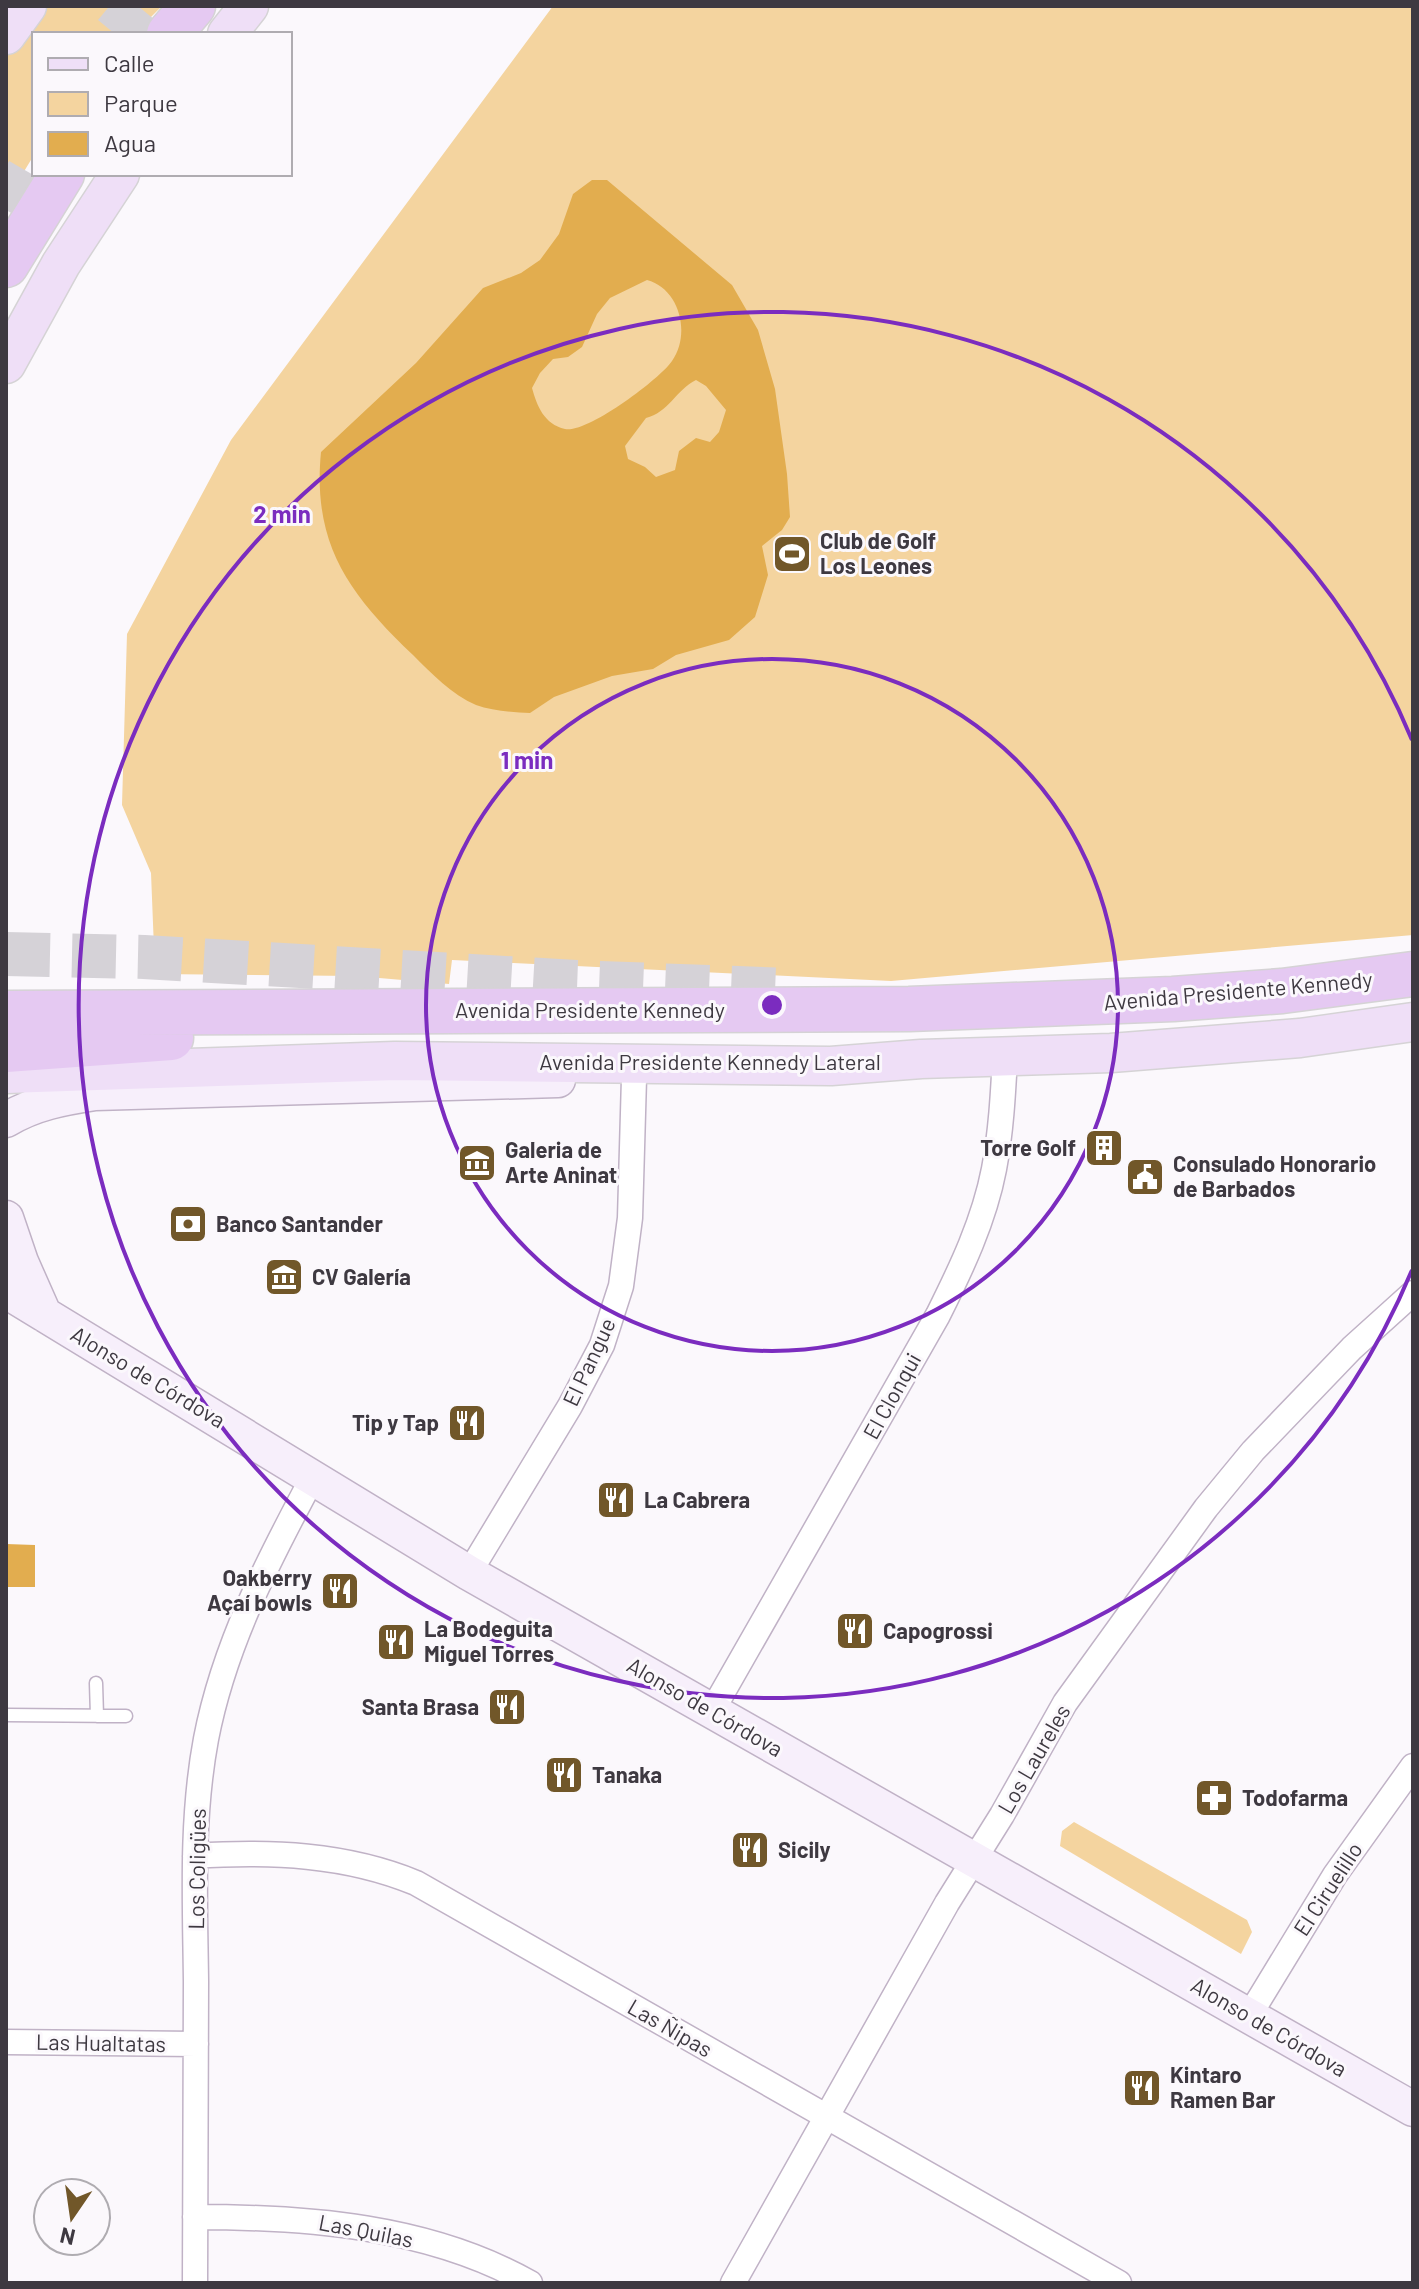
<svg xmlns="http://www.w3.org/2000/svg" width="1419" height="2289" viewBox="0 0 1419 2289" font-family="Barlow,sans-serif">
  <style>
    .green { fill: #f4d49f }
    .water { fill: #e2ad4f; fill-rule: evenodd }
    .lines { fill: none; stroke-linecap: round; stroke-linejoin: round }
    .highway-tunnel { stroke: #d5d2d7; stroke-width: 44; stroke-dasharray: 44 22; stroke-linecap: butt }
    .lane-casing { stroke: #c0b2c6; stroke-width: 15 }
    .street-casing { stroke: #c0b2c6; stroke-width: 27 }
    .secondary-casing { stroke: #c0b2c6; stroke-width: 37 }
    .primary-casing { stroke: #d5d3d5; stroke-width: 41 }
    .highway-casing { stroke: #d5d3d5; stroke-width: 47 }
    .lane { stroke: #fff; stroke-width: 12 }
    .street { stroke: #fff; stroke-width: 24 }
    .secondary { stroke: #f7effb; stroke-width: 34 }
    .primary { stroke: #efdff7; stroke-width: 38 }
    .highway { stroke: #e5c9f2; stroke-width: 44 }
    .ring { fill: none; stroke: #7b2cbf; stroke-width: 4 }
    .labels { text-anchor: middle; stroke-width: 6; stroke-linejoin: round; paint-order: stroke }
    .poi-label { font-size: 22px; font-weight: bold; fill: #3e3941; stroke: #fbf8fc; text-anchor: start }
    .street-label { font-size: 22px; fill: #3e3941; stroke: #fbf8fc }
    .centre { fill: #7b2cbf; stroke: #fbf8fc; stroke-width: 4 }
    .ring-label { font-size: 24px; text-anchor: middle; font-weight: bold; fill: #7b2cbf; stroke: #fbf8fc; stroke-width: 6; stroke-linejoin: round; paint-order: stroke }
  </style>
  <rect width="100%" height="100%" fill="#fbf8fc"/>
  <path class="green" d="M43 6H162L134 34H34V155L6 201V55Z
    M553 6H1413V935L891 981 452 960 449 984 356 976 155 974 151 873 122 805 127 634 231 440Z
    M1074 1822 1247 1920 1252 1932 1241 1954 1060 1846 1062 1831Z"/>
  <path class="water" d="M592 180H607L732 285 758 330 775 389 787 474 790 517 782 530 762 546 768 575 755 617 729 640 676 655 653 669 612 676 554 697 530 713C513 712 492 711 476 705 452 695 431 673 413 655 349 594 312 544 321 452L416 363 483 288 521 273 540 260 559 234 573 194ZM647 280C680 289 691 334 672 361 659 380 586 434 565 429 544 424 537 406 532 388L540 373 553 359 568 357 582 347 597 314 610 298ZM696 380 706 386 726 410 719 432 710 442 696 438 679 451 675 470 656 477 645 467 628 459 625 446 646 418C668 413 676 390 696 380Z
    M6 1544 35 1545V1587H6Z"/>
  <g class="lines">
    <path class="highway-tunnel" d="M115 34 138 6
      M6 210 34 162
      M6 954 144 957 576 982 788 990"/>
    <defs>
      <path id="lane" d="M96 1683 97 1716
        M6 1715 126 1716"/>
      <path id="street" d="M469 1573 570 1406 602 1345 621 1286 630 1218 634 1078
        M712 1711 938 1315C961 1269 984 1221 994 1169 1001 1132 1003 1095 1005 1057
        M195 1856C270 1851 346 1854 416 1883L1119 2283
        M1249 2016 1335 1875 1413 1766
        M6 2042 196 2044
        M195 2217C308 2217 429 2226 530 2283
        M195 2283C195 2182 196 2081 196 1981 195 1900 191 1819 206 1739 224 1645 268 1561 313 1477
        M733 2283 947 1903 1002 1815 1065 1703 1206 1508 1253 1451 1352 1348 1413 1293"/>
      <path id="secondary" d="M6 1120C34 1103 63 1098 95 1093L558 1080
        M6 1218 21 1262 44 1314
        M6 1291 469 1573 1413 2109"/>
      <path id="primary" d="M227 34 249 6
        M6 35 27 6
        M6 364 61 264 120 174
        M6 1074 395 1061 831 1066 921 1059 1111 1053 1300 1038 1413 1022"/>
      <path id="highway" d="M169 34 193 6
        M6 265 62 174
        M6 1013 909 1009 1173 999 1282 991 1413 974
        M6 1050 171 1038"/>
    </defs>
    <use href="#lane" class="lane-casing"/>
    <use href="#street" class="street-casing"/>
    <use href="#secondary" class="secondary-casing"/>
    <use href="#primary" class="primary-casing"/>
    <use href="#highway" class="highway-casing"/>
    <use href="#lane" class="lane"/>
    <use href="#street" class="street"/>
    <use href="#secondary" class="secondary"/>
    <use href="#primary" class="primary"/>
    <use href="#highway" class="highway"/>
  </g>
  <g class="ring">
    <circle cx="772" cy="1005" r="346"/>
    <path d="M1412 1270A693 693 0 1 1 1412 740"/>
  </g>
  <defs>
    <symbol id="stadium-square" viewBox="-11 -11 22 22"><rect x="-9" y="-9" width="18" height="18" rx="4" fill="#715729" stroke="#fbf8fc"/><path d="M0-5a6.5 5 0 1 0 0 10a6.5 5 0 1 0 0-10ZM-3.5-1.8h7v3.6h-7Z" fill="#fff"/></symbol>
    <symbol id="building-square" viewBox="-11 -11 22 22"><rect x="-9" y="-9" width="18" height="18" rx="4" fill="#715729" stroke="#fbf8fc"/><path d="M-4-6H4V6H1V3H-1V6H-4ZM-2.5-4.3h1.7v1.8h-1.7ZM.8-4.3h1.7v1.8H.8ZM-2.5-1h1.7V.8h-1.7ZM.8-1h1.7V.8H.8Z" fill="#fff"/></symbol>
    <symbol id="museum-square" viewBox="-11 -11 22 22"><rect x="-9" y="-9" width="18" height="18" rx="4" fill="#715729" stroke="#fbf8fc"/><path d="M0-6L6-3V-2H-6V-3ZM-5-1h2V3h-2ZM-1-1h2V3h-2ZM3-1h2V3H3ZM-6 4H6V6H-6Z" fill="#fff"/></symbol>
    <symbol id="civic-square" viewBox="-11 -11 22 22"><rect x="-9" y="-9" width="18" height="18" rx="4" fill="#715729" stroke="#fbf8fc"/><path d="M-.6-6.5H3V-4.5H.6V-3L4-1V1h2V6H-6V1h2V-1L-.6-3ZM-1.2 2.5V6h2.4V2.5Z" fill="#fff"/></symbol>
    <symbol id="bank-square" viewBox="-11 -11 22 22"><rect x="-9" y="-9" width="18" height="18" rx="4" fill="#715729" stroke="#fbf8fc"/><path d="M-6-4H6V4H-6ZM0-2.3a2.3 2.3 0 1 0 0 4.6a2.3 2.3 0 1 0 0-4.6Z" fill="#fff"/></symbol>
    <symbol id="restaurant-square" viewBox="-11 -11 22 22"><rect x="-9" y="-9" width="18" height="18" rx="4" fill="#715729" stroke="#fbf8fc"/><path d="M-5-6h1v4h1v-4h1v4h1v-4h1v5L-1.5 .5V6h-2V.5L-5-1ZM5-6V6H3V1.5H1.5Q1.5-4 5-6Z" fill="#fff"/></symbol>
    <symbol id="pharmacy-square" viewBox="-11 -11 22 22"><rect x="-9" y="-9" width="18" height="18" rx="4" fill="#715729" stroke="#fbf8fc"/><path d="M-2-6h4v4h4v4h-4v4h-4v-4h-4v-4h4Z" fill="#fff"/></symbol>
  </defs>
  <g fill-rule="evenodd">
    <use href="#stadium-square" x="770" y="532" width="44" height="44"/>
    <use href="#building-square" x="1082" y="1126" width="44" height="44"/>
    <use href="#museum-square" x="455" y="1141" width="44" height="44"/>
    <use href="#civic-square" x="1123" y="1155" width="44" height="44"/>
    <use href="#bank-square" x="166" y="1202" width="44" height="44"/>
    <use href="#museum-square" x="262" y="1255" width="44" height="44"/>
    <use href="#restaurant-square" x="445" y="1401" width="44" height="44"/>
    <use href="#restaurant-square" x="594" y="1478" width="44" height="44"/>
    <use href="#restaurant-square" x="318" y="1569" width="44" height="44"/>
    <use href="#restaurant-square" x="833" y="1609" width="44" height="44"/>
    <use href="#restaurant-square" x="374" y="1620" width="44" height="44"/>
    <use href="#restaurant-square" x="485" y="1685" width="44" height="44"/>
    <use href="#restaurant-square" x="542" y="1753" width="44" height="44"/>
    <use href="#pharmacy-square" x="1192" y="1776" width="44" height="44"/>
    <use href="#restaurant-square" x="728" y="1828" width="44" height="44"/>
    <use href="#restaurant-square" x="1120" y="2066" width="44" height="44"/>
  </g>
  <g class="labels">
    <g class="poi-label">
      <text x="820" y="549">Club de Golf<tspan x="820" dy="25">Los Leones</tspan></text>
      <text x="1076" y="1156" text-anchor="end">Torre Golf</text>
      <text x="505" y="1158">Galeria de<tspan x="505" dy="25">Arte Aninat</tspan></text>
      <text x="1173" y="1172">Consulado Honorario<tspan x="1173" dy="25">de Barbados</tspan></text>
      <text x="216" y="1232">Banco Santander</text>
      <text x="312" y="1285">CV Galería</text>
      <text x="439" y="1431" text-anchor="end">Tip y Tap</text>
      <text x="644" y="1508">La Cabrera</text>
      <text x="312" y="1586" text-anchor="end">Oakberry<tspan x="312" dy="25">Açaí bowls</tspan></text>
      <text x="424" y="1637">La Bodeguita<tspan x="424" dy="25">Miguel Torres</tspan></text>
      <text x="883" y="1639">Capogrossi</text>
      <text x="479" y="1715" text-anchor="end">Santa Brasa</text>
      <text x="592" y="1783">Tanaka</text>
      <text x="1242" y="1806">Todofarma</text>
      <text x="778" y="1858">Sicily</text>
      <text x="1170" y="2083">Kintaro<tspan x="1170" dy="25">Ramen Bar</tspan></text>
    </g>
    <g class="street-label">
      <text transform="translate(1238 991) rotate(-5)" y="8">Avenida Presidente Kennedy</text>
      <text x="590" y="1018">Avenida Presidente Kennedy</text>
      <text x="710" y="1070">Avenida Presidente Kennedy Lateral</text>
      <text transform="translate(589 1362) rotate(-65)" y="8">El Pangue</text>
      <text transform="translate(148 1377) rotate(31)" y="8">Alonso de Córdova</text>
      <text transform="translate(892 1396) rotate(-61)" y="8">El Clonqui</text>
      <text transform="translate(705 1707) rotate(30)" y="8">Alonso de Córdova</text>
      <text transform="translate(1034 1759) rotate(-60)" y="8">Los Laureles</text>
      <text transform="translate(197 1869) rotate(-89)" y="8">Los Coligües</text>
      <text transform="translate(1328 1889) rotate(-57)" y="8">El Ciruelillo</text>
      <text transform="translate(1269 2027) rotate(30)" y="8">Alonso de Córdova</text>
      <text transform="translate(670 2028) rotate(30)" y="8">Las Ñipas</text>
      <text transform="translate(101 2043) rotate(1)" y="8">Las Hualtatas</text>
      <text transform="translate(366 2231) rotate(11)" y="8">Las Quilas</text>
    </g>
  </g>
  <circle cx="772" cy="1005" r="12" class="centre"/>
  <g class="ring-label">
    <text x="282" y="523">2 min</text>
    <text x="527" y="769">1 min</text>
  </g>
  <rect width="1419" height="2289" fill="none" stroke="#3e3941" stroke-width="16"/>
  <rect x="32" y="32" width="260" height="144" fill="#fbf8fc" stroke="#afacb1" stroke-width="2"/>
  <rect x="48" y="58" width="40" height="12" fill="#efdff7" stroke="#afacb1" stroke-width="2"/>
  <text x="104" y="72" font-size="24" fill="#3e3941">Calle</text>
  <rect x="48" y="92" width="40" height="24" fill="#f4d49f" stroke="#afacb1" stroke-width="2"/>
  <text x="104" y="112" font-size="24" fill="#3e3941">Parque</text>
  <rect x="48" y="132" width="40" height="24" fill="#e2ad4f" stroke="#afacb1" stroke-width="2"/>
  <text x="104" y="152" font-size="24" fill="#3e3941">Agua</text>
  <g transform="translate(72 2217) rotate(193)"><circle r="38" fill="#fbf8fc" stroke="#afacb1" stroke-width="2"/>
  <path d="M0-6L14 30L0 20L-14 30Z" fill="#715729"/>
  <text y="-12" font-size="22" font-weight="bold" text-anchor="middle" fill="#3e3941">N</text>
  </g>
</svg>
